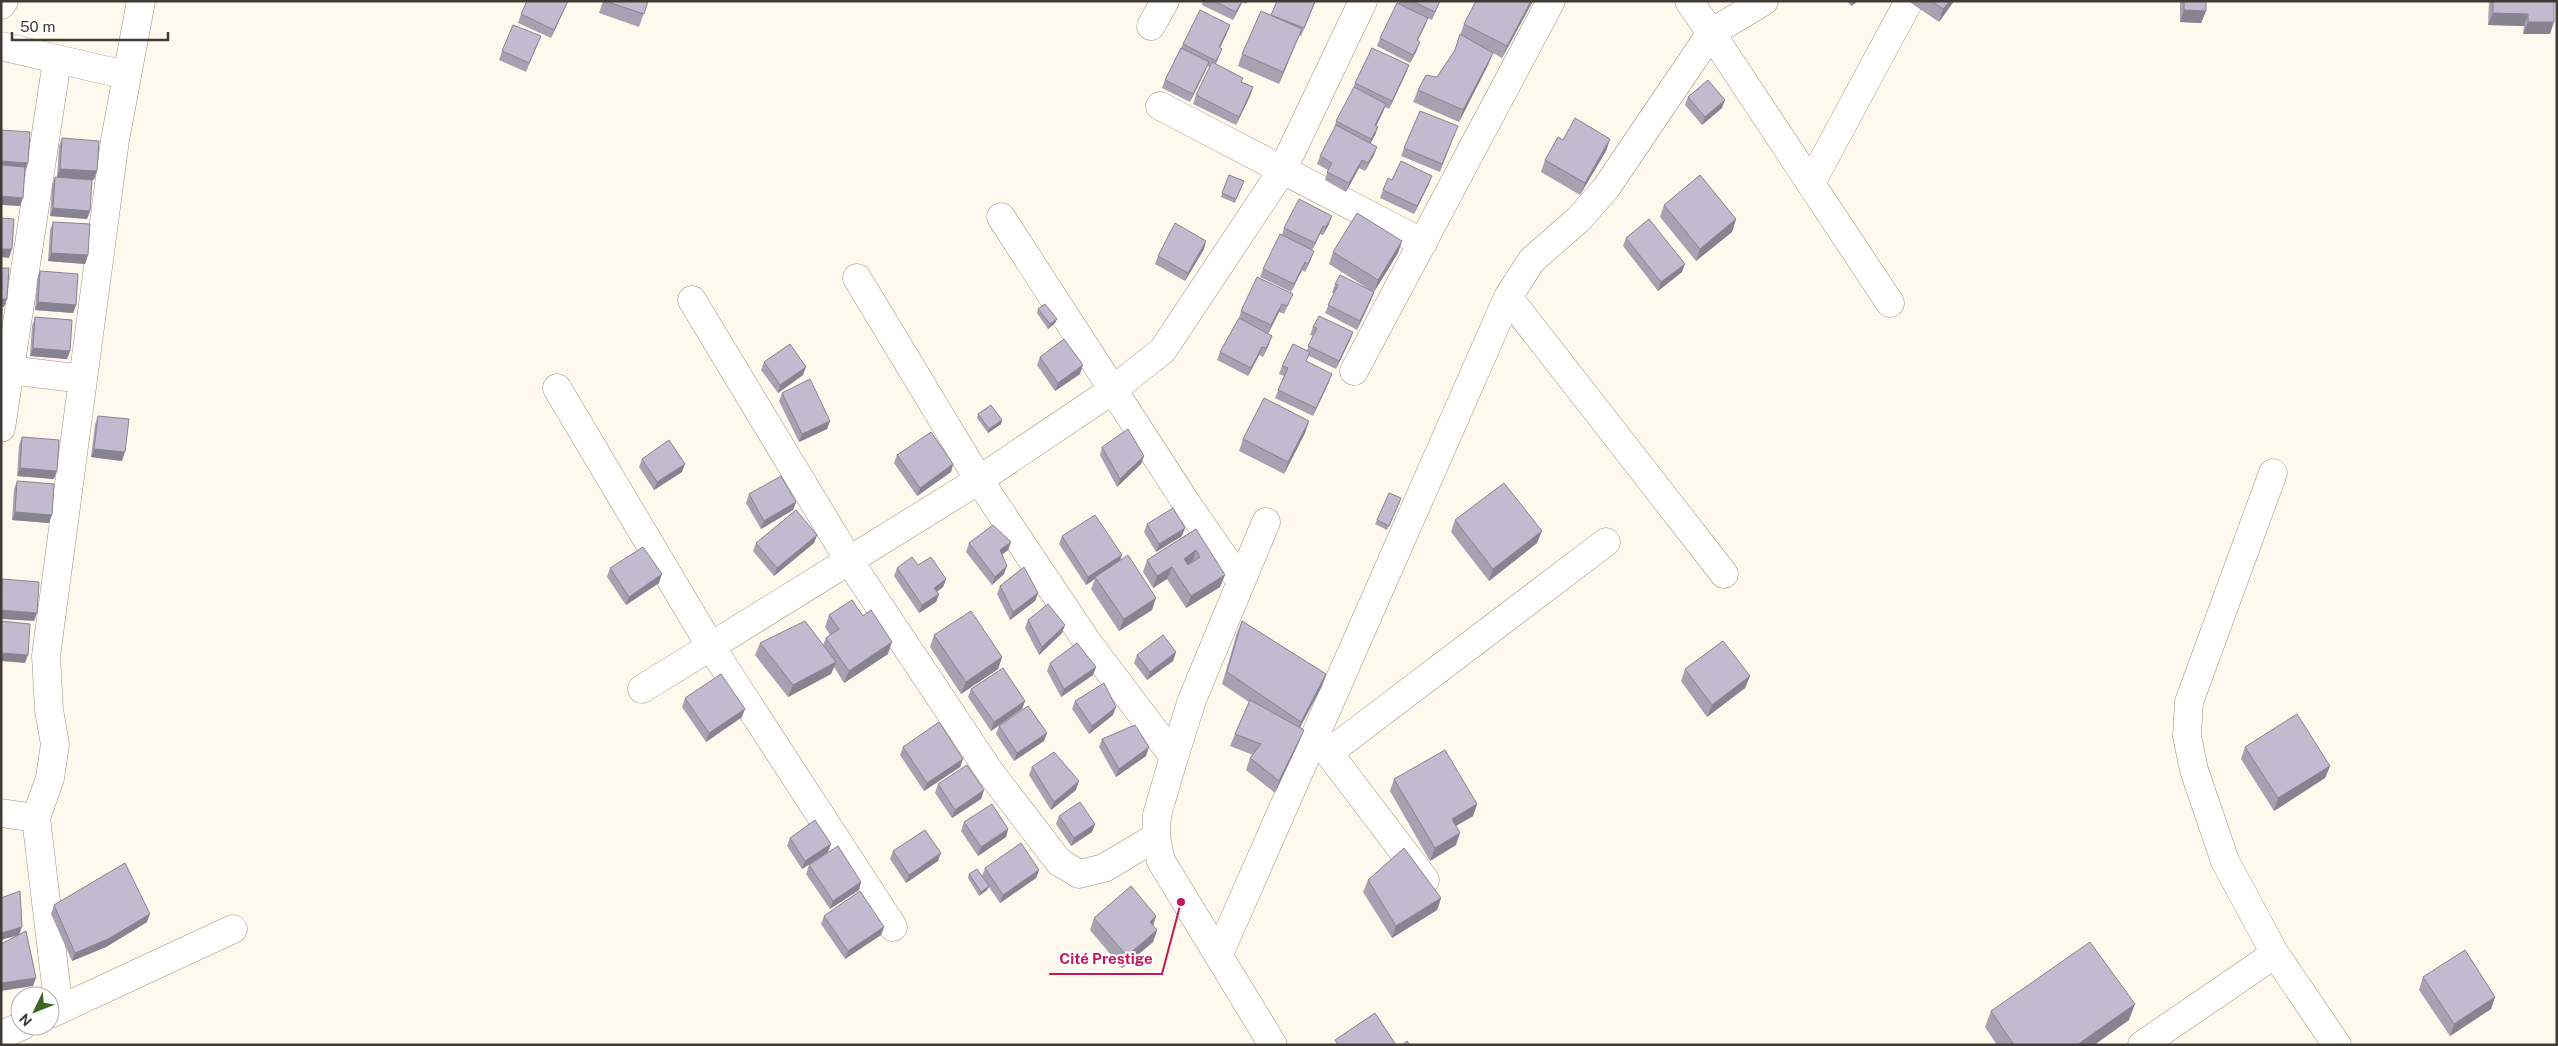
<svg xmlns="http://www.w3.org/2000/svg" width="2558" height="1046" viewBox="0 0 2558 1046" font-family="'Public Sans',sans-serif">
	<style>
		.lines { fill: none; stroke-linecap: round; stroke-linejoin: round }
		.minor-casing { stroke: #9d9281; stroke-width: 29 }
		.minor { stroke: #fff; stroke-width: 28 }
		.wall { fill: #a7a1b2 }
		.shaded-wall { fill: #888391 }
		.building { fill: #c2bbcf; stroke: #888391; fill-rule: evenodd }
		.leader { fill: none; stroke: #c2185b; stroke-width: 2 }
		.callout-dot { fill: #c2185b; stroke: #fff; stroke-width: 2 }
		.callout-label { font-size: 15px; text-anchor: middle; font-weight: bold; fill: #c2185b; stroke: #fff; stroke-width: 4; stroke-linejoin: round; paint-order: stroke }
	</style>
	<rect width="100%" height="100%" fill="#fff8ed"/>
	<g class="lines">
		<!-- minor casing -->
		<g class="minor-casing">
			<path id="minor" d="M1764 1 1711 33 1890 303
				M1 5 4 1
				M1151 26 1165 1
				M1 46 126 75
				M1160 106 1423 243
				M1811 183 1909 1
				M1001 217 1187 504 1241 582
				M857 278 979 480 1088 643 1174 757
				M1508 297 1724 574
				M692 300 850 562 990 772 1059 862 1079 874 1104 868 1156 837
				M1 369 83 379
				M1354 371 1551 1
				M557 388 711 647 893 927
				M1 428 57 61
				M2273 473 2189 702 2187 736 2194 770 2225 861 2275 954 2337 1045
				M1266 522 1192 700 1174 757 1157 815 1156 837 1161 861 1273 1045
				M642 689 979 480 1114 389 1163 350 1283 169 1363 1
				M1318 739 1425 880
				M1328 753 1606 542
				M1 813 36 818
				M1219 954 1508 297 1532 260 1579 219 1606 188 1711 33 1689 1
				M59 1010 36 818 50 778 55 744 49 710 46 656 115 140 141 1
				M50 1014 233 929
				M1 1035 22 1026
				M2142 1045 2275 954"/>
		</g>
		<!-- minor -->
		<use href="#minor" class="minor"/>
	</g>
	<!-- wall -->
	<path class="wall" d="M568 1 551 38 518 23 521 14Z
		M603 1H648L639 27 599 13Z
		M1203 1H1248L1246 4 1242 2 1233 20 1202 5Z
		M1277 1H1316L1301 36H1299L1279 84 1238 66 1242 54 1271 15Z
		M1400 1H1440L1432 20 1427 18 1417 41V50L1410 63 1377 46 1380 38Z
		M1476 1H1533L1502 58 1493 53 1488 65 1459 122 1413 102 1418 90 1437 77 1455 50 1464 24Z
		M1847 1H1858L1851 6Z
		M1911 1H1954L1939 22 1911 3Z
		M2180 1H2206V11L2201 23 2180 22Z
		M2489 1H2554L2550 34H2523L2524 26 2488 25Z
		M1227 33 1220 48 1219 57 1216 64 1242 82 1253 87 1250 96 1236 125 1193 104 1196 95 1210 67 1207 66 1190 102 1162 88 1165 80 1183 44Z
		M541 36 526 72 499 60 502 51Z
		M1409 65 1406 73 1389 109 1385 107 1376 126 1378 127 1375 135 1370 144 1374 155 1365 171 1359 168 1346 192 1325 180 1328 170 1317 164 1320 156 1334 130 1336 121 1352 92 1355 83Z
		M1688 97 1722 108 1702 125 1685 105Z
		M1458 126 1440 172 1401 156 1404 148Z
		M62 138 94 180 57 177 59 146Z
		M1610 139 1606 151 1580 195 1541 172 1545 160 1563 140Z
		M1229 175 1244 181 1235 203 1221 197Z
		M1432 176 1414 214 1380 198 1383 190 1392 180Z
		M55 177 90 211 87 219 50 216 52 185Z
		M1664 205 1736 219 1732 232 1696 261 1660 217Z
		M53 222 88 255 85 264 48 261 50 230Z
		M1329 224 1323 235 1320 234 1312 250 1311 259 1305 272 1302 270 1291 292 1260 277 1263 269 1282 235 1284 228Z
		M1626 238 1682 272 1658 291 1623 246Z
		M1402 241 1398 253 1374 292 1371 300 1357 330 1325 313 1334 293H1332L1335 284 1367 288 1329 264 1333 252Z
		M1204 249 1185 281 1155 264 1158 256Z
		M40 271 76 305 73 313 35 310 37 279Z
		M1293 294 1284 314 1279 312 1268 334 1272 336 1269 344 1263 357 1259 355 1248 376 1217 360 1220 352 1239 318 1241 311Z
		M1038 309 1057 319 1055 323 1048 329 1037 313Z
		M35 317 70 351 67 359 30 356 32 326Z
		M1313 327 1353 332 1350 340 1336 369 1309 356 1306 361 1329 382 1313 416 1275 398 1284 376 1279 374 1282 366 1307 350 1313 336 1310 335Z
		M1040 357 1080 374 1055 391 1037 365Z
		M764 362 803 375 778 393 761 370Z
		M782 393 830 421 827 429 799 442 779 401Z
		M978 414 1002 420 1001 424 988 433 977 418Z
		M98 416 122 461 91 457 95 424Z
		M1309 421 1305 433 1284 474 1239 451 1243 439Z
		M22 437 54 479 17 476 19 445Z
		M1102 447 1144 456 1141 464 1117 487 1100 455Z
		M897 455 953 464 951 472 917 496 894 463Z
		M642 459 682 472 654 490 639 467Z
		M17 481 49 523 12 520 14 489Z
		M749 494 796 502 793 510 761 529 746 503Z
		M1400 502 1387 530 1375 524 1377 520Z
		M1455 520 1537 543 1489 581 1451 532Z
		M1147 524 1182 536 1156 552 1144 532Z
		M1196 529 1220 587 1186 608 1167 579 1153 588 1143 572 1147 560Z
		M817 535 814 543 774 576 753 551 756 543Z
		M1062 536 1120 561 1152 610 1119 631 1091 589 1095 579 1086 585 1059 544Z
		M1011 542 1008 550 1002 555 1004 574 992 585 966 552 969 543Z
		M918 565 946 579 943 587 937 592 939 594 936 602 919 613 894 576 897 568Z
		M610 568 659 583 626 605 607 577Z
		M1000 586 1038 593 1035 601 1010 620 997 594Z
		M829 615 888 654 844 683 834 667 831 674 788 697 755 655 760 643 823 645 826 638 830 635 825 627Z
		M1028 620 1062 633 1039 655 1025 628Z
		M1242 621 1326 674 1322 686 1300 728 1299 742 1275 793 1246 770 1250 758 1253 755 1230 746 1235 734 1249 702 1222 684 1237 633Z
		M934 635 1002 657 998 669 961 694 930 647Z
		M1176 652 1173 661 1147 680 1134 663 1137 655Z
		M1050 663 1096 667 1093 675 1061 697 1047 671Z
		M1685 669 1750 676 1745 688 1707 717 1681 681Z
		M971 689 1025 701 1022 709 991 731 968 697Z
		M685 698 742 717 706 742 682 707Z
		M1075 701 1113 715 1089 734 1072 709Z
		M999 726 1047 733 1044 741 1014 761 996 734Z
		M1102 739 1146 756 1116 777 1099 747Z
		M903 747 963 759 960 767 924 791 900 755Z
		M2245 747 2330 766 2325 778 2274 811 2241 759Z
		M1032 767 1076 790 1051 810 1029 775Z
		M1394 779 1477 804 1473 816 1456 826V845L1430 861 1390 791Z
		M938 784 984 790 981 799 952 818 935 793Z
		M1059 816 1095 824 1092 832 1071 846 1056 824Z
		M964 822 1008 829 1006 837 978 856 961 831Z
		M790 838 831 844 828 852 802 869 787 846Z
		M893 851 938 861 906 883 890 859Z
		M809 865 861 882 859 890 830 909 806 874Z
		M985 868 1039 870 1036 878 1000 903 989 887 987 890 979 896 968 878 969 874 982 876Z
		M1368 880 1441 898 1437 910 1392 938 1363 892Z
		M54 905 147 922 106 947 72 961 51 914Z
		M824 916 884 927 881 935 845 959 821 924Z
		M1156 916 1153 926 1157 930 1153 942 1122 968 1090 930 1094 918Z
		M2423 977 2495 997 2491 1009 2450 1036 2419 990Z
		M1991 1011 2129 1020 2094 1045H1997L1985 1027Z"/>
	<!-- shaded-wall -->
	<path class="shaded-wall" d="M568 1 566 6 551 38 554 30Z
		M1242 1H1243L1233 20 1236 12Z
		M1531 1H1533L1502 58 1507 46Z
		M1853 1H1858L1851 6Z
		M1950 1H1954L1939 22 1943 9Z
		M2184 10 2206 11 2201 23 2180 22Z
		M2493 13 2528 14 2524 26 2488 25Z
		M1428 18 1425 26 1414 48 1417 40Z
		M2528 22H2554L2550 34H2523Z
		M1230 25 1227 33 1216 55 1219 47Z
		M1302 29 1297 41 1279 84 1283 72Z
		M1420 42 1417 50 1410 63 1413 55Z
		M1493 53 1488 65 1459 122 1463 110Z
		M1209 62 1206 70 1190 102 1193 94Z
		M1409 65 1406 73 1389 109 1392 101Z
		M1253 87 1250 96 1236 125 1239 117Z
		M1725 100 1722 108 1702 125 1705 117Z
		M1386 104 1383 112 1372 134 1375 125Z
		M1378 127 1375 135 1368 148 1371 139Z
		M1610 139 1606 151 1580 195 1585 183Z
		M1377 147 1374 155 1365 171 1368 163Z
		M1362 160 1359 168 1346 192 1349 183Z
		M1 161 28 163 25 171 1 169Z
		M60 169 97 171 94 180 57 177Z
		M1432 176 1429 184 1414 214 1417 206Z
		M1 196 23 198 20 206 1 205Z
		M53 208 90 211 87 219 50 216Z
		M1332 216 1329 224 1323 235 1326 227Z
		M1736 219 1732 232 1696 261 1700 249Z
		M1323 226 1320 234 1312 251 1315 243Z
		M1206 241 1204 249 1185 281 1188 273Z
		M1402 241 1398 253 1374 292 1378 280Z
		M1 249H12L9 258 1 257Z
		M1314 251 1311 259 1305 272 1308 264Z
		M51 253 88 255 85 264 48 261Z
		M1305 262 1302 270 1291 292 1294 284Z
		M1685 264 1682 272 1658 291 1661 282Z
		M1374 292 1371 300 1357 330 1360 321Z
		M1 299H7L4 307H1Z
		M38 302 76 305 73 313 35 310Z
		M1282 304 1279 312 1268 334 1271 325Z
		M1057 319 1055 323 1048 329 1050 324Z
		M1353 332 1350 340 1336 369 1339 361Z
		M1272 336 1269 344 1263 357 1266 348Z
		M1262 347 1259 355 1248 376 1251 368Z
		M33 348 70 351 67 359 30 356Z
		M1083 365 1080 374 1055 391 1058 383Z
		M806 367 803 375 778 393 780 385Z
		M1332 374 1329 382 1313 416 1316 408Z
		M1002 420 1001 424 988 433 989 429Z
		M830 421 827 429 799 442 802 434Z
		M1309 421 1305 433 1284 474 1288 462Z
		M94 449 125 452 122 461 91 457Z
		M1144 456 1141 464 1117 487 1120 479Z
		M685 464 682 472 654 490 657 482Z
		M953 464 951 472 917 496 920 488Z
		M20 468 57 471 54 479 17 476Z
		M796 502 793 510 761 529 764 521Z
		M15 512 52 515 49 523 12 520Z
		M1185 528 1182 536 1156 552 1159 544Z
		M1542 531 1537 543 1489 581 1493 569Z
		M817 535 814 543 774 576 777 568Z
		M1011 542 1008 550 997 558 1000 550Z
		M1196 550 1192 562 1180 571 1184 559Z
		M1122 555 1119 564 1095 577V579L1086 585 1088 577Z
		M1007 566 1004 574 992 585 995 577Z
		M1172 567 1167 579 1153 588 1157 576Z
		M662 574 659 583 626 605 629 597Z
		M1225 575 1220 587 1186 608 1191 596Z
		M946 579 943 587 931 596 934 588Z
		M1038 593 1035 601 1010 620 1013 612Z
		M939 594 936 602 919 613 922 605Z
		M1156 598 1152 610 1119 631 1124 619Z
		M1 610 37 613 34 621 1 619Z
		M1065 625 1062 633 1039 655 1042 647Z
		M892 642 888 654 844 683 849 671Z
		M1176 652 1173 661 1147 680 1150 672Z
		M1 653 28 655 25 663 1 661Z
		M1002 657 998 669 961 694 966 682Z
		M836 662 831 674 788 697 793 685Z
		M1096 667 1093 675 1061 697 1064 689Z
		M1326 674 1322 686 1296 734 1301 722Z
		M1750 676 1745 688 1707 717 1712 705Z
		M1025 701 1022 709 991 731 994 722Z
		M1116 707 1113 715 1089 734 1092 726Z
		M745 709 742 717 706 742 709 733Z
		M1304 730 1299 742 1275 793 1279 781Z
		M1047 733 1044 741 1014 761 1017 753Z
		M1149 747 1146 756 1116 777 1119 769Z
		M963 759 960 767 924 791 927 783Z
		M2330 766 2325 778 2274 811 2278 798Z
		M1079 781 1076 790 1051 810 1054 802Z
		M984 790 981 799 952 818 955 810Z
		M1477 804 1473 816 1447 831 1452 819Z
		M1095 824 1092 832 1071 846 1074 838Z
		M1008 829 1006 837 978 856 981 847Z
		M1460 833 1456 845 1430 861 1435 848Z
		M831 844 828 852 802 869 805 861Z
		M941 853 938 861 906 883 909 875Z
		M1039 870 1036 878 1000 903 1003 895Z
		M861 882 859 890 830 909 833 901Z
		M989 886 987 890 979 896 981 892Z
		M1441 898 1437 910 1392 938 1396 926Z
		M150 914 147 922 106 947 72 961 75 953Z
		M1156 916 1152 928 1150 922Z
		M22 927 19 935 1 940V933Z
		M884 927 881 935 845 959 848 951Z
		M1157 930 1153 942 1122 968 1127 956Z
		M36 978 33 986 1 991V983Z
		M2495 997 2491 1009 2450 1036 2454 1024Z
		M2135 1004 2129 1020 2094 1045H2077Z"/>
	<!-- building -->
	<path class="building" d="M527 1H568L554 30 521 14Z
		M605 1H648L644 14Z
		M1214 1H1242L1236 12Z
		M1277 1H1315L1304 28 1271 15Z
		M1412 1H1440L1435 12Z
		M1476 1H1531L1507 46 1464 24Z
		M1931 1H1950L1943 9Z
		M2184 1H2206V11L2184 10Z
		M2493 1H2554V22H2528V14L2493 13Z
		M1397 3 1428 18 1417 40 1420 42 1413 55 1380 38Z
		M1200 10 1230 25 1219 47 1222 49 1216 61 1183 44Z
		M1261 11 1302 29 1283 72 1242 54Z
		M513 25 541 36 529 63 502 51Z
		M1460 34 1493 53 1463 110 1418 90 1426 75 1437 77 1455 50Z
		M1181 48 1209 62 1193 94 1165 80Z
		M1372 48 1409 65 1392 101 1355 83Z
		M1212 62 1243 78 1241 82 1253 87 1239 117 1196 95Z
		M1708 80 1725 100 1705 117 1688 97Z
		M1354 87 1386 104 1375 125 1378 127 1371 139 1336 121Z
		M1420 111 1458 126 1442 164 1404 148Z
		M1575 118 1610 139 1585 183 1545 160 1558 137 1563 140Z
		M1336 125 1377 147 1368 163 1362 160 1349 183 1327 172 1332 163 1320 156Z
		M1 130 30 132 28 163 1 161Z
		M62 138 99 141 97 171 60 169Z
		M1401 161 1432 176 1417 206 1383 190 1388 178 1392 180Z
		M1 165 25 167 23 198 1 196Z
		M1229 175 1244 181 1236 199 1222 193Z
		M1700 175 1736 219 1700 249 1664 205Z
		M55 177 92 180 90 211 53 208Z
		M1299 199 1332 216 1326 227 1323 226 1315 243 1284 228Z
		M1357 213 1402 241 1378 280 1333 252Z
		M1 218 14 219 12 249H1Z
		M1649 219 1685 264 1661 282 1626 238Z
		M53 222 90 224 88 255 51 253Z
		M1175 223 1206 241 1188 273 1158 256Z
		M1280 234 1314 251 1308 264 1305 262 1294 284 1263 269Z
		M1 268H9L7 299H1Z
		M40 271 78 274 76 305 38 302Z
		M1340 275 1374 292 1360 321 1328 305 1338 285 1335 284Z
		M1257 277 1293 294 1287 306 1282 304 1271 325 1241 311Z
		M1045 304 1057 319 1050 324 1038 309Z
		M1 308H2L1 328Z
		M1319 316 1353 332 1339 361 1308 346 1317 328 1313 327Z
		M35 317 72 320 70 351 33 348Z
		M1239 318 1272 336 1266 348 1262 347 1251 368 1220 352Z
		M1064 339 1083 365 1058 383 1040 357Z
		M790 344 806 367 780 385 764 362Z
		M1293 344 1310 352 1306 361 1332 374 1316 408 1278 390 1288 368 1282 366Z
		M810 379 830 421 802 434 782 393Z
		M1264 398 1309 421 1288 462 1243 439Z
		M991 405 1002 420 989 429 978 414Z
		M98 416 129 419 125 452 94 449Z
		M1128 429 1144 456 1120 479 1102 447Z
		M931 432 953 464 920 488 897 455Z
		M22 437 59 440 57 471 20 468Z
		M669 440 685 464 657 482 642 459Z
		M781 476 796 502 764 521 749 494Z
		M17 481 54 484 52 515 15 512Z
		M1504 483 1542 531 1493 569 1455 520Z
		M1389 493 1401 498 1389 526 1377 520Z
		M1173 508 1185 528 1159 544 1147 524Z
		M796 510 817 535 777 568 756 543Z
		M1095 515 1122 555 1088 577 1062 536Z
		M993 525 1011 542 1000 550 1007 566 995 577 969 543Z
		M1196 529 1225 575 1191 596 1172 567 1157 576 1147 560ZM1196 550 1200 557 1188 565 1184 559Z
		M643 547 662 574 629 597 610 568Z
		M1128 555 1156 598 1124 619 1095 577Z
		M912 557 918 565 931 557 946 579 934 588 939 594 922 605 897 568Z
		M1024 567 1038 593 1013 612 1000 586Z
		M2 579 39 582 37 613 1 610Z
		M852 600 863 616 871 610 892 642 849 671 826 638 839 629 829 615Z
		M1048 604 1065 625 1042 647 1028 620Z
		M971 611 1002 657 966 682 934 635Z
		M1 621 30 624 28 655 1 653Z
		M805 621 836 662 793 685 760 643Z
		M1242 621 1326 674 1301 722 1227 672Z
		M1163 635 1176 652 1150 672 1137 655Z
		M1723 641 1750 676 1712 705 1685 669Z
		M1077 643 1096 667 1064 689 1050 663Z
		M1003 668 1025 701 994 722 971 689Z
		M721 674 745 709 709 733 685 698Z
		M1104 683 1116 707 1092 726 1075 701Z
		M1250 700 1304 730 1279 781 1250 758 1261 744 1235 734Z
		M1028 706 1047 733 1017 753 999 726Z
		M2297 714 2330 766 2278 798 2245 747Z
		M939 722 963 759 927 783 903 747Z
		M1135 725 1149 747 1119 769 1102 739Z
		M1445 750 1477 804 1452 819 1460 833 1435 848 1394 779Z
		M1054 752 1079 781 1054 802 1032 767Z
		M967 765 984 790 955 810 938 784Z
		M1080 802 1095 824 1074 838 1059 816Z
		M992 804 1008 829 981 847 964 822Z
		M815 820 831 844 805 861 790 838Z
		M925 830 941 853 909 875 893 851Z
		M1021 843 1039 870 1003 895 985 868Z
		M838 846 861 882 833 901 809 865Z
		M1404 848 1441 898 1396 926 1368 880Z
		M125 863 150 914 108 939 75 953 54 905Z
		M977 869 989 886 981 892 969 874Z
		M1131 886 1156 916 1150 922 1157 930 1127 956 1094 918Z
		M20 891 22 927 1 933V898Z
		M860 891 884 927 848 951 824 916Z
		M26 931 36 978 1 983V944Z
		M2090 942 2135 1004 2077 1045H2014L1991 1011Z
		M2465 950 2495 997 2454 1024 2423 977Z
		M1375 1013 1396 1045H1338L1335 1040Z
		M1407 1041 1410 1045H1402Z"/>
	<!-- callouts -->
	<path class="leader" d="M1181 902L1162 974H1049"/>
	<circle class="callout-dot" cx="1181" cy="902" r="5"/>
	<g class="callout-label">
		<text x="1106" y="964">Cité Prestige</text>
	</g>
	<!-- border -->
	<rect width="2558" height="1046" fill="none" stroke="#403b34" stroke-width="5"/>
	<!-- north arrow -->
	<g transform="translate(35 1011) rotate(227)"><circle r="24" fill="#ffffff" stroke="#b3b1ae"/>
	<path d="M0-4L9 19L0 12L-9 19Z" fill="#3b6624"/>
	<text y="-8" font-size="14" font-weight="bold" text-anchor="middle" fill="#403b34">N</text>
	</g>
	<!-- scale -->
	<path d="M12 32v8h156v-8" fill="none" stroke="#403b34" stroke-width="2.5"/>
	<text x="20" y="32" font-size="15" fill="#403b34" stroke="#ffffff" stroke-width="4" paint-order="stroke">50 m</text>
</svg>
